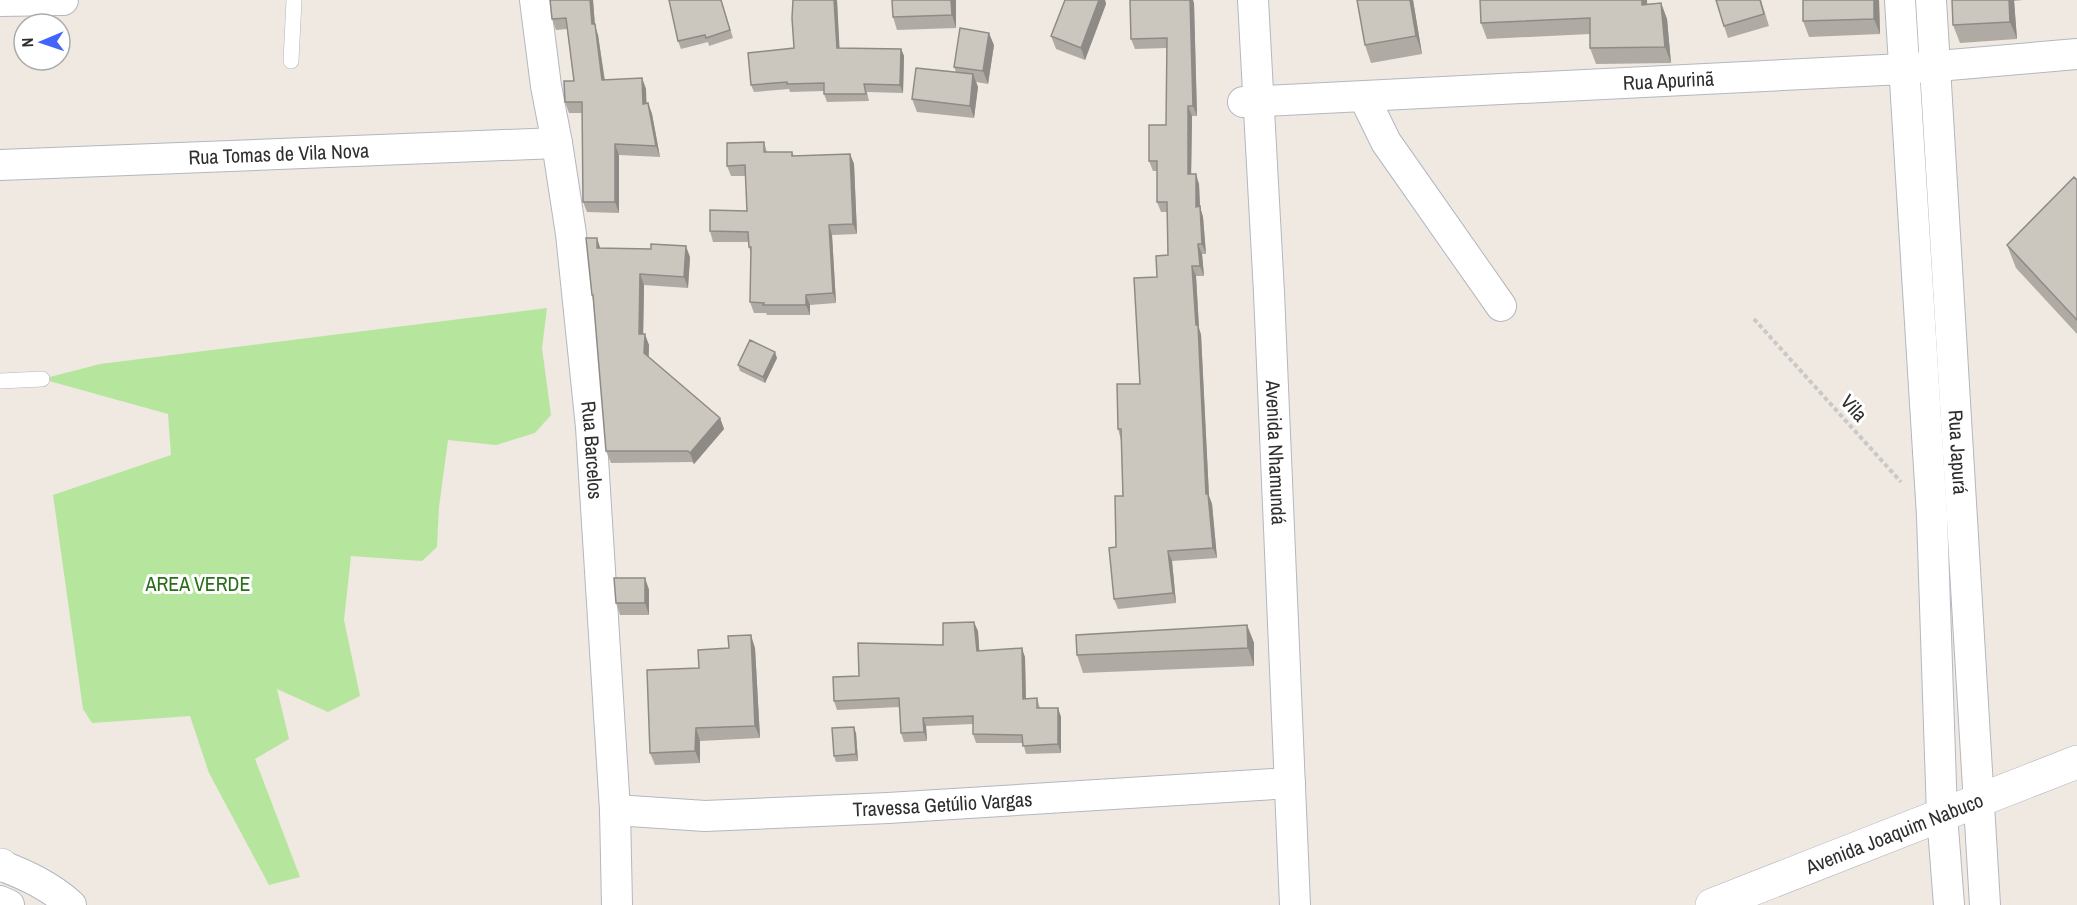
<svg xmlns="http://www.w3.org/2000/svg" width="2077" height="905" viewBox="0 0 2077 905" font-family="'Archivo Narrow',sans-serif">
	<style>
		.green { fill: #b6e59e }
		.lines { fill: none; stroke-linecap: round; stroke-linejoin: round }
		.service-casing { stroke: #b4b7c1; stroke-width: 16 }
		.minor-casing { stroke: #b4b7c1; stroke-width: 32 }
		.tertiary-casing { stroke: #b4b7c1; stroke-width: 34 }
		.secondary-casing { stroke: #b4b7c1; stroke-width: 34 }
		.path { stroke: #c9c9c9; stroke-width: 4; stroke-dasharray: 4.5 3; stroke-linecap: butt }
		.service { stroke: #fff; stroke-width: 15 }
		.minor { stroke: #fff; stroke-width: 30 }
		.tertiary { stroke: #fff; stroke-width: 33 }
		.secondary { stroke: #fff; stroke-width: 33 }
		.wall { fill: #afaba4 }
		.shaded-wall { fill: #8e8b86 }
		.building { fill: #cbc7bf; stroke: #8e8b86; stroke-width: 1.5 }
		.labels { text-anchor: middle; stroke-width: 6; stroke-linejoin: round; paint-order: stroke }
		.street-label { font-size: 20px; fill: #2e2e2e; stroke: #fff }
		.park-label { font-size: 20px; fill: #2c6e1b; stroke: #fff }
	</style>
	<rect width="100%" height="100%" fill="#efe9e1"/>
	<!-- green -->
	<path class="green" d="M547 308 542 348 551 415 535 433 496 445 448 440 439 507 437 547 422 561 351 556 344 620 360 696 328 712 277 689 289 739 255 759 300 877 269 885 209 773 190 716 92 723 83 709 53 495 171 455 168 414 42 379 100 364Z"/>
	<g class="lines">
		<!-- service casing -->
		<g class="service-casing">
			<path id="service" d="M291 61 294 0
				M0 381 42 379"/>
		</g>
		<!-- minor casing -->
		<g class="minor-casing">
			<g id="minor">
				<path id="s1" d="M535 0 546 86 557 143 571 234 591 427 615 810 617 905"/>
				<path id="s2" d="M1253 0 1269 293 1295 905"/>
				<path d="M1900 0 1932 516 1942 815 1949 905"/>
				<path id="s3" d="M1931 0 1985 905"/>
				<path d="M0 1 63 0"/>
				<path d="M1364 97 1386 142 1501 306"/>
				<path id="s4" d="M1243 102 1903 69 2077 54"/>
				<path id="s5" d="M0 165 557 143"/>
				<path id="s6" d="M615 810 705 816 888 808 1290 783"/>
				<path d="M0 865C26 875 50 886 71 905"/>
				<path d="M0 901 9 905"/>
			</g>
		</g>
		<!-- tertiary casing -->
		<g class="tertiary-casing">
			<path id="tertiary" d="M0 865H1"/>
		</g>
		<!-- secondary casing -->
		<g class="secondary-casing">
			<g id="secondary">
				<path id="s7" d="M1712 905 2077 762"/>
			</g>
		</g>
		<!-- path -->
		<path class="path" d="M1754 319 1901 482"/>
		<!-- service -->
		<use href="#service" class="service"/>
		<!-- minor -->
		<use href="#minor" class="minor"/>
		<!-- tertiary -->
		<use href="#tertiary" class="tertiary"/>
		<!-- secondary -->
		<use href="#secondary" class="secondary"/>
	</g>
	<!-- wall -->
	<path class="wall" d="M550 0H593L595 26 598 35 605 80 642 78 646 89V103H648L652 114 660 157 619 155V213L587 212 583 202 582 113H569L565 102 574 81 567 29 556 30 552 19Z
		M721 0 733 38 709 46 708 42 681 49 678 41Z
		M793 0H837L839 48 901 49 904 56 903 93 867 92 869 101 827 102 824 94V91L790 92 789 89 754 92 751 85 794 48Z
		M956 0V28L897 30 893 17Z
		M1065 0H1105L1106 4 1085 60 1056 49 1051 36Z
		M1357 0H1413L1422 54 1371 63 1365 45Z
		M1647 0V4L1661 3 1667 19 1671 63 1596 64 1590 48V34L1487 39 1481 23Z
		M1761 0 1769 26 1728 38 1724 26Z
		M1803 0H1879L1880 34 1809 37 1803 21Z
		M1952 0H2023L2014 1 2017 39 1960 43 1953 25Z
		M1194 3 1197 116H1192L1191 174 1199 184 1200 207 1203 217 1206 254H1202L1204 276H1196L1199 328 1201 335 1209 496 1212 504 1217 558 1172 561 1176 603 1118 609 1114 599 1116 547 1123 496 1121 440 1118 429 1140 384 1157 277 1168 255 1167 212H1161L1157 202V171H1153L1149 161 1166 125 1167 48 1135 49 1131 39Z
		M994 45 988 84 976 82 978 87 974 118 917 112 912 99 956 72 954 67Z
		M764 142 767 152H792L794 156 850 154 854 164 857 234 832 235 836 303 810 305V315H767L766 313H754L750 302 751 254 749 247V242H713L710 231 747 211 746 176H731L727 166Z
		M2077 180V334L2016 268 2007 245Z
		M601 248 690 257 688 288 644 285 643 334 649 345V357L720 418 724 429 694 464 692 462 611 463 606 451 594 301 592 295Z
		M777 358 765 383 740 371 738 365Z
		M645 578 649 590V615H620L616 603Z
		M1247 625 1254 643V666L1083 673 1077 655Z
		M978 631 979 651 1025 657 1026 699 1037 698 1040 708H1058L1061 717V753L1026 754 1023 743H976L973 734V724L926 726 927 741 904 742 901 733 900 707 837 710 834 701 859 676 943 645Z
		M755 648 760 738 700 741V763L655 765 650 753 699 668Z
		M856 733 858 761 836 762 834 756Z"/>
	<!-- shaded-wall -->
	<path class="shaded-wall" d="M590 0H593L595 26 598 35 606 91 602 80 592 24Z
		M834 0H837L840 56 837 48Z
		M951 0H956V28L952 15Z
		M1099 0H1105L1106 4 1085 60 1081 48Z
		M1190 0H1193L1194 3 1197 116 1193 106Z
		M1410 0H1413L1422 54 1416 36Z
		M1642 0H1647L1648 21 1642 5Z
		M1874 0H1879L1880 34 1874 19Z
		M2009 0H2014L2017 39 2010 22Z
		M1661 3 1667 19 1671 63 1665 47Z
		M989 33 994 45 988 84 983 71Z
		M901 49 904 56 903 93 900 85Z
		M973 74 978 87 974 118 970 106Z
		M642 78 646 89 647 115 643 104Z
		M648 103 652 114 660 157 656 146Z
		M1188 106 1192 116 1191 184 1188 174Z
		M615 144 619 155V213L615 202Z
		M850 154 854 164 857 234 853 224Z
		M1196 174 1199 184 1200 207 1203 217 1206 254 1202 244 1196 207Z
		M829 225 832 235 836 303 833 293Z
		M597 238 601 250 597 248Z
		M1198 244 1202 254 1204 276 1200 266Z
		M686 246 690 257 688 288 684 277Z
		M1192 266 1196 276 1199 328 1201 335 1209 496 1212 504 1217 558 1213 548 1206 494Z
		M640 274 644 285 643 345 639 334Z
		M806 295 810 305V315L806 305Z
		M645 334 649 345 648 364 644 353Z
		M775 352 777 358 765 383 763 377Z
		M720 418 724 429 694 464 690 453Z
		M1168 551 1172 561 1176 603 1173 593Z
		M645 578 649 590V615L645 603Z
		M974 622 978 631 980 660 977 651Z
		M1247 625 1254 643V666L1248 648Z
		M751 635 755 648 760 738 755 726Z
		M1022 648 1025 657 1026 707 1023 699Z
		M1058 708 1061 717V753L1058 744Z
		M923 718 926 726 927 741 924 732Z
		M854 727 856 733 858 761 856 754Z
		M696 728 700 741V763L695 751Z"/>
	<!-- building -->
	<path class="building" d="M550 0H590L592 24H595L602 80 642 78 643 104 648 103 656 146 615 144V202H583L582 102H565L564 81H574L566 18 552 19Z
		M669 0H721L730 30 706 38 705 35 678 41Z
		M793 0H834L837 48 901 49 900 85 864 84 866 94H824V83L787 84V82L751 85 748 53 794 48 792 18Z
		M892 0H951L952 15 893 17Z
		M1065 0H1099L1081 48 1051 36Z
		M1130 0H1190L1193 106H1188V174H1196V207L1200 206 1202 244H1198L1200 266H1192L1196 325H1198L1206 494H1208L1213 548 1168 551 1173 593 1114 599 1109 548 1116 547 1115 496H1123L1121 429H1118L1117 384H1140L1134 278 1157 277 1156 256 1168 255 1167 202H1157V161H1149V125H1166L1167 38 1131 39Z
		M1357 0H1410L1416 36 1365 45Z
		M1480 0H1642V5L1661 3 1665 47 1590 48V18L1481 23Z
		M1716 0H1760L1764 14 1724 26Z
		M1803 0H1874V19L1803 21Z
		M1952 0H2009L2010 22 1953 25Z
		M960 28 989 33 983 71 954 67Z
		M916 68 973 74 970 106 912 99Z
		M764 142V152H792V156L850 154 853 224 829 225 833 293 806 295V305H763L764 303 750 302 751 247H749L748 232 710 231V210L747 211 745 165 727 166V143Z
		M2074 177 2077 180V320L2007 245Z
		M586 238H597V248L651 249V244L686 246 684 277 640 274 639 334H645L644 353 720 418 690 453 688 451H606L593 295H592Z
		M750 340 775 352 763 377 738 365Z
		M614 578H645V603H616Z
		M974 622 977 651 1022 648 1023 699 1037 698V708H1058V744L1023 746 1022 735 973 734V716L923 718 924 732 901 733 899 698 834 701 833 677 859 676 858 643 943 645V623Z
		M1247 625 1248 648 1077 655 1076 635Z
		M751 635 755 726 696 728 695 751 650 753 647 670 699 668 698 650 729 648 728 636Z
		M854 727 856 754 834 756 832 728Z"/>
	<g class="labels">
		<!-- street labels -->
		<g class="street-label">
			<text dy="7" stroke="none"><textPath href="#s4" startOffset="426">Rua Apurinã</textPath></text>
			<text dy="7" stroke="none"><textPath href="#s5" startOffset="279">Rua Tomas de Vila Nova</textPath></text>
			<text transform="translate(1854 408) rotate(48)" y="7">Vila</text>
			<text dy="7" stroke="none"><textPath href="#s1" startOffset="454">Rua Barcelos</textPath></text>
			<text dy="7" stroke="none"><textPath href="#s2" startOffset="453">Avenida Nhamundá</textPath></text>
			<text dy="7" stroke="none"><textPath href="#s3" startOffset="453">Rua Japurá</textPath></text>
			<text dy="7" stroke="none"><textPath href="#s6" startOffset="328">Travessa Getúlio Vargas</textPath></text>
			<text dy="7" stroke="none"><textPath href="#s7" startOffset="196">Avenida Joaquim Nabuco</textPath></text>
		</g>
		<!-- park labels -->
		<g class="park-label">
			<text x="198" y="591">AREA VERDE</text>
		</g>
	</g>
	<!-- north arrow -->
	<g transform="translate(42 42) rotate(268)"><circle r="28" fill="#ffffff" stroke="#ababab" stroke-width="1.5"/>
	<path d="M0-4.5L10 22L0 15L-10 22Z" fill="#4264fb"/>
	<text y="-9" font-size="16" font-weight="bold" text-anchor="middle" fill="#2e2e2e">N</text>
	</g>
</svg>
